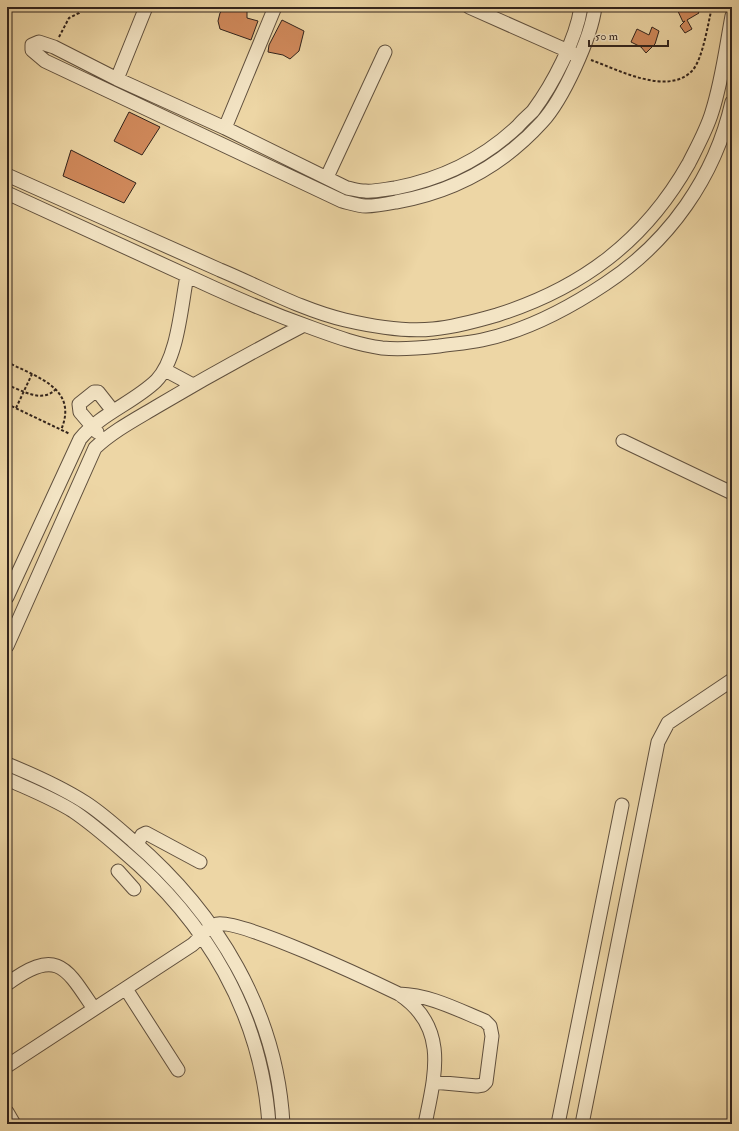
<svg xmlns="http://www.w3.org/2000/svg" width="739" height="1131" viewBox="0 0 739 1131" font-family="'IM FELL Double Pica',serif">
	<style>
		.building { fill: #d18a5c; stroke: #31231c }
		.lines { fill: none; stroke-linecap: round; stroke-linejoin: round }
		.minor-casing { stroke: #60503e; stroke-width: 15 }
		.path { stroke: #31231c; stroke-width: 2; stroke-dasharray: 3 2; stroke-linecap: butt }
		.minor { stroke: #f3e4c4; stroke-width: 13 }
	</style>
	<rect width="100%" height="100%" fill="#edd6a5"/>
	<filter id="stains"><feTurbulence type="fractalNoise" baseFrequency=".005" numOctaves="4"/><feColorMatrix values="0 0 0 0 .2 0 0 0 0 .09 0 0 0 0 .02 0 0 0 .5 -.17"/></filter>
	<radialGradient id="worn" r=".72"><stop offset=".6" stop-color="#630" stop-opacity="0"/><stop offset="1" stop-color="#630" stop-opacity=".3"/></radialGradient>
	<!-- building -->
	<path class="building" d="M225 7H244L247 11V18L258 21 251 40 220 29 218 21 220 13Z
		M676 7H695L699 13 687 20 692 29 685 33 680 26 685 21 683 22Z
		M282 20 304 31 299 51 290 59 283 55 268 52 269 45Z
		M652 27 659 31 655 44 646 53 641 47 631 42 637 29 649 35Z
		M129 112 160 127 142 155 114 141Z
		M71 150 136 183 124 203 63 176Z"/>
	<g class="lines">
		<!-- minor casing -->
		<g class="minor-casing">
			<path id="minor" d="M469 7 575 54
				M581 7C576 40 553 84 533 111 528 116 522 121 518 126 483 159 442 179 395 188 386 189 374 192 365 191 359 191 353 189 347 188L225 128 117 79 54 47 39 42 32 45V50L45 61 342 201C350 203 358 206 366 206 375 206 386 204 396 202 453 192 503 165 542 122 563 99 591 38 595 7
				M117 79 146 7
				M225 128 275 7
				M7 175C78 207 149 238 220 270 261 287 302 310 345 320 371 326 407 332 433 329 455 327 476 321 497 315 582 288 645 241 689 163 697 147 707 129 712 112 722 81 726 48 732 16
				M327 177 385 52
				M7 193C76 225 145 257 214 288 247 303 281 317 315 329 337 337 359 345 382 348 401 350 421 348 439 346 453 344 468 343 482 340 525 331 569 308 605 284 669 242 715 177 732 102
				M165 370 193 385
				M97 432 80 412 79 404 94 392H98L113 411
				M623 441 732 493
				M7 597 80 439C100 414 133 403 156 381 178 359 181 306 187 276
				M7 646 95 448C113 431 136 419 156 407 205 378 254 351 304 325
				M7 764C34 775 61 787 86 803 103 814 118 828 133 841 217 913 277 1011 283 1124
				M7 779C29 789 52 798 73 811 91 823 107 837 123 851 206 921 261 1013 269 1124
				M137 844 142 835 146 833 200 862
				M118 871 134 889
				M7 984C57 947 66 967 94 1009
				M126 989 178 1070
				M399 994C430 995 456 1009 485 1021L490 1026 492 1036 486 1082 483 1085 477 1086 433 1082
				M7 1066 192 945C200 939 206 927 217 924 241 919 370 980 399 994 449 1027 435 1075 425 1124
				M7 1112 14 1124
				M558 1124 622 805
				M582 1124 658 742 668 723 732 680"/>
		</g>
		<!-- path -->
		<path class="path" d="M59 37 69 18 79 13 82 7
			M591 60C619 70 667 96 692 71 703 59 708 23 712 7
			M7 362C36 377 79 388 61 430
			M7 385C22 390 42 404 56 389
			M7 404 70 434
			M16 408 32 374"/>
		<!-- minor -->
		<use href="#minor" class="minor"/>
	</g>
	<!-- margin -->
	<rect width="739" height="1131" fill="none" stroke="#edd6a5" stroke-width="24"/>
	<rect x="8" y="8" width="723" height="1115" fill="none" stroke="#31231c" stroke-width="2"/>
	<rect x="12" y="12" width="715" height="1107" fill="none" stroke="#31231c"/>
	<!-- scale -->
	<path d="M589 40v6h79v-6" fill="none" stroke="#31231c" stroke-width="2"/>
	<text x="595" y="40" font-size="12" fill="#31231c" stroke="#f3e4c4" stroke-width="3" paint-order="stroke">50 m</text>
	<rect width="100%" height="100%" filter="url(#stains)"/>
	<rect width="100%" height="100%" fill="url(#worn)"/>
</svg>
